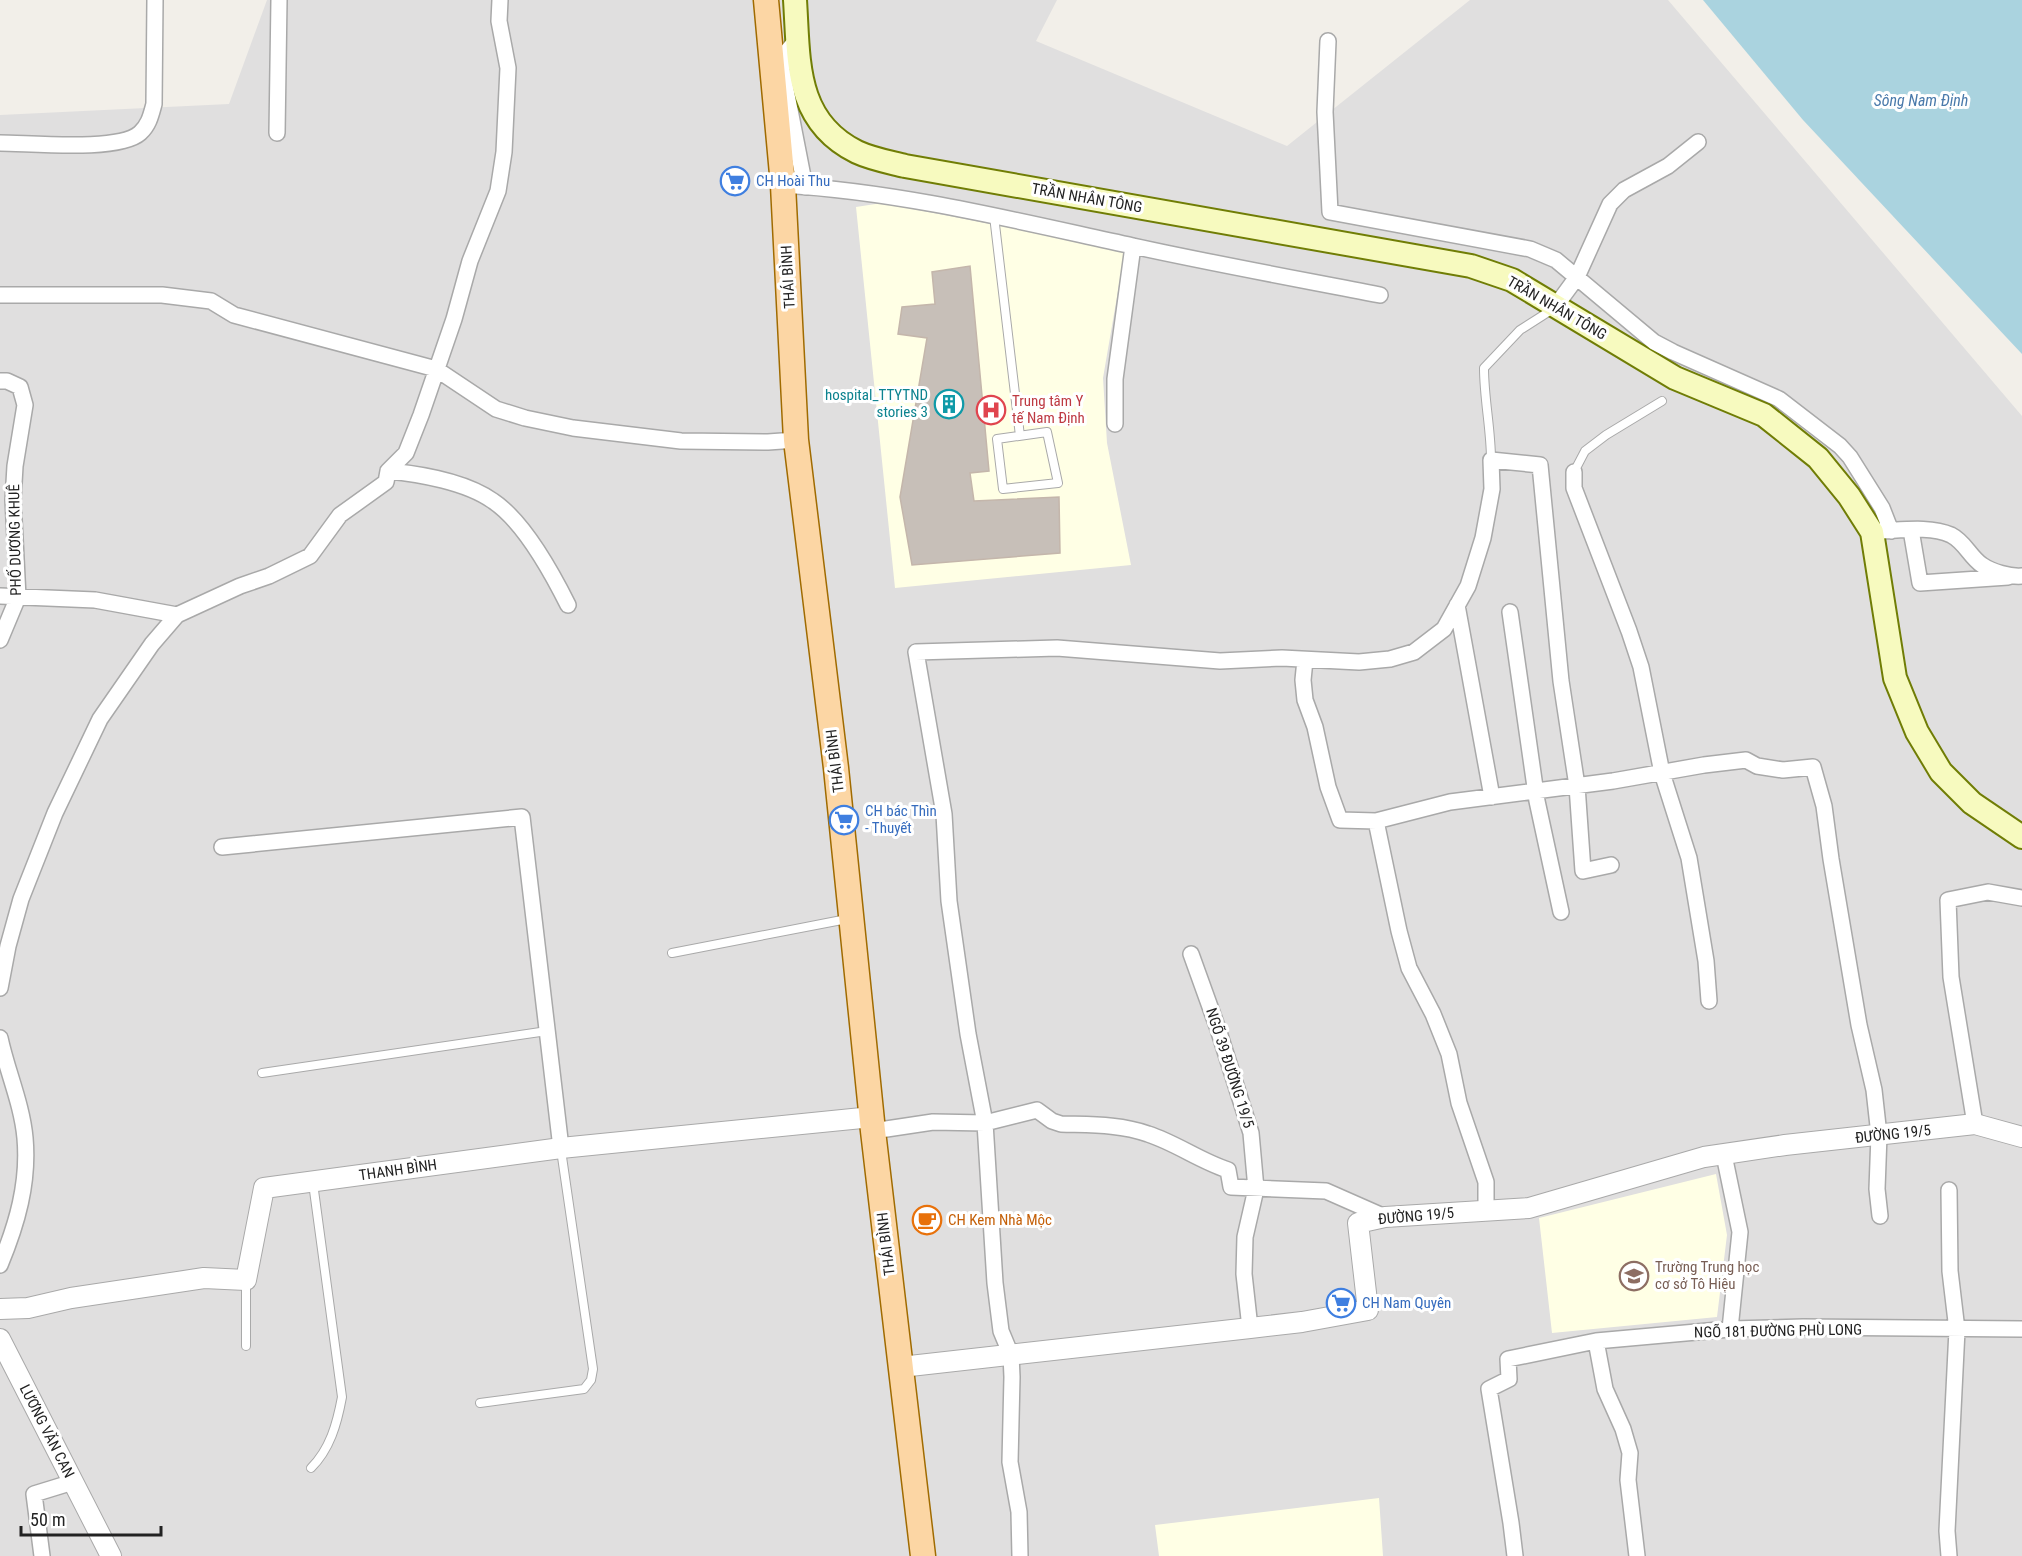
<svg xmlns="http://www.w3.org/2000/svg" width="2022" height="1556" viewBox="0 0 2022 1556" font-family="'Roboto Condensed',sans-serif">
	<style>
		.residential { fill: #e0dfdf }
		.education { fill: #ffffe5 }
		.water { fill: #aad3df }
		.building { fill: #c7bfb8; stroke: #c4b6ab; stroke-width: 1.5 }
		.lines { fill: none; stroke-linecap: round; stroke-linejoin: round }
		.service-casing { stroke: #a9a9a9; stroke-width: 10 }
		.minor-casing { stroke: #a9a9a9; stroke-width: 18 }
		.tertiary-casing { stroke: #a9a9a9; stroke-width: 22 }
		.secondary-casing { stroke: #707d05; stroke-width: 26 }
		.primary-casing { stroke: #a06b00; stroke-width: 27 }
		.service { stroke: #fff; stroke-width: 8 }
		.minor { stroke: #fff; stroke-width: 15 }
		.tertiary { stroke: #fff; stroke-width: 20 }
		.secondary { stroke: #f7fabf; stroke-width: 22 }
		.primary { stroke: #fcd6a4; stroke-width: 24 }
		.labels { text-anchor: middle; stroke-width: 6; stroke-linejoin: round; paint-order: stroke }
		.shop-label { font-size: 15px; fill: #366cbe; stroke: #fff; text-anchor: start }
		.street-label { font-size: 15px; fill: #222; stroke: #fff }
		.culture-label { font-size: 15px; fill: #0d838f; stroke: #fff; text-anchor: end }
		.health-label { font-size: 15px; fill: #be3a42; stroke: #fff; text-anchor: start }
		.food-label { font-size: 15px; fill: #c56008; stroke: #fff; text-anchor: start }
		.education-label { font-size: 15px; fill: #785e54; stroke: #fff; text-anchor: start }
		.water-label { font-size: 16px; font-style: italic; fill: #4a7aab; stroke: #fff }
	</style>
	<rect width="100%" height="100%" fill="#f2efe9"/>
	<!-- residential -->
	<path class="residential" d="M267 0H1057L1036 41 1287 146 1470 0H1668L2022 416V1556H0V115L229 104Z"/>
	<!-- education -->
	<path class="education" d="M882 203 1125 250 1103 378 1107 443 1131 565 895 588 856 207Z
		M1716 1174 1727 1235 1717 1317 1552 1333 1539 1218Z
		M1379 1498 1383 1556H1159L1155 1525Z"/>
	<!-- water -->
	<path class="water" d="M1703 0H2022V354L1803 120Z"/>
	<!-- building -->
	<path class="building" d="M970 266 989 471 970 473 974 501 1059 497 1060 553 912 565 900 497 927 338 898 334 902 307 935 304 932 272Z"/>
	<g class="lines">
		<!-- service casing -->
		<g class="service-casing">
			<path id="service" d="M994 216 1020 436
				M1047 432 1058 483 1003 489 997 439Z
				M1491 460C1491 429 1484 399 1484 368L1520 330 1553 309
				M1574 472 1585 451 1606 435 1662 401
				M672 953 847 919
				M262 1073 547 1031
				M246 1282V1346
				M480 1403 584 1389 591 1380 593 1369 561 1150
				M311 1468C330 1449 337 1424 342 1397L313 1183"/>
		</g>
		<!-- minor casing -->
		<g class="minor-casing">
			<path id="minor" d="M798 38 788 50 782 69 805 187
				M1328 41 1325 112 1330 212 1530 249 1556 260 1654 342 1673 352 1779 399 1840 446 1850 457 1882 508 1891 531
				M277 133 279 0
				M0 143C30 143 119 152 140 133 149 125 151 115 154 104L155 0
				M783 185C902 192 1017 221 1133 246 1215 264 1298 279 1380 295
				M0 295H162L211 301 234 315 436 369 496 409 525 418 573 428 681 441 768 442 796 440
				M1555 307 1577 277 1610 204 1624 190 1668 166 1698 142
				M0 381H7L20 387 25 405 15 466 13 500 18 597 0 640
				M1115 424V379L1133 246
				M388 471C420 474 466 482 493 501 523 521 552 573 568 605
				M1574 472V488L1629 631 1641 667 1662 773 1689 858 1706 961 1709 1001
				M1911 530 1920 583 2008 577
				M1881 531C1903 530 1931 526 1951 535 1965 542 1970 557 1982 565 1992 572 2010 577 2022 576
				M0 596 95 600 177 615
				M1457 605 1492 797
				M1510 612 1537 801 1561 912
				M1305 660 1303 680 1305 700 1315 727 1328 787 1340 820 1376 821 1450 802 1613 781 1704 765 1746 760 1757 766 1783 770 1813 767 1824 806 1831 859 1859 1025 1874 1090 1879 1135 1877 1189 1880 1216
				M1376 821 1399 931 1409 968 1433 1014 1449 1054 1459 1103 1486 1182V1210
				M222 847 522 817 561 1148
				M1191 954 1218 1029 1251 1133 1256 1189 1245 1237 1244 1274 1250 1328
				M0 988 8 946 21 899 55 813 100 719 152 644 177 615 240 586 269 576 310 556 340 515 386 482 388 471 406 453 421 415 454 319 470 261 498 191 504 152 508 68 499 21 500 0
				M0 1038C7 1071 22 1104 25 1138 29 1183 17 1224 0 1265
				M1975 1124 1951 977 1948 900 1988 892 2022 898
				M873 1131 933 1122 985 1123 1037 1110 1052 1121 1061 1124C1091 1125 1120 1124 1148 1134 1176 1143 1200 1161 1228 1170L1231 1187 1326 1191 1385 1217
				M1724 1155 1740 1232 1730 1329
				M1949 1190 1950 1271 1957 1330 1947 1531 1949 1556
				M1596 1341 1605 1389 1623 1429 1630 1453 1628 1480 1637 1556
				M42 1556 34 1494 73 1482
				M1020 1556 1019 1512 1010 1462 1012 1377 1011 1355 1001 1331 995 1283 985 1123 968 1034 949 901 944 814 916 652 1057 648 1220 661 1282 658 1359 662 1390 659 1414 652 1444 629 1468 586 1483 538 1492 489 1491 460 1540 465 1561 681 1577 786 1583 871 1611 865
				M1515 1556 1511 1523 1489 1389 1509 1379 1508 1359 1596 1341 1730 1329 1803 1327 2022 1329"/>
		</g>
		<!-- tertiary casing -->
		<g class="tertiary-casing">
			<path id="tertiary" d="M0 1309 28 1308 71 1298 204 1278 246 1280 264 1188 561 1148 872 1117
				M0 1339 111 1556
				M901 1367 1250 1328 1302 1322 1368 1310 1358 1223 1385 1217 1529 1208 1704 1157 1785 1145 1975 1124 2022 1137"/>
		</g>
		<!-- secondary casing -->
		<g class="secondary-casing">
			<path id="secondary" d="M795 0C799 60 794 121 857 152 872 159 889 162 905 166L1471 266 1512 280 1675 378 1764 415 1818 458 1849 496 1872 532 1895 678 1917 732 1941 772 1972 803 2022 837"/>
		</g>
		<!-- primary casing -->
		<g class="primary-casing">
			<path id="primary" d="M766 0 783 185 796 440 836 768 873 1131 923 1556"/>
		</g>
		<!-- service -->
		<use href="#service" class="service"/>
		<!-- minor -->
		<use href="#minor" class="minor"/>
		<!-- tertiary -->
		<use href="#tertiary" class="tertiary"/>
		<!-- secondary -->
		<use href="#secondary" class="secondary"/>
		<!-- primary -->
		<use href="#primary" class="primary"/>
	</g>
	<!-- icons -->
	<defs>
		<g id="supermarket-ring" transform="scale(1.5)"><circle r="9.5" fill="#fff" stroke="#3f7fe0" stroke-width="1.5"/><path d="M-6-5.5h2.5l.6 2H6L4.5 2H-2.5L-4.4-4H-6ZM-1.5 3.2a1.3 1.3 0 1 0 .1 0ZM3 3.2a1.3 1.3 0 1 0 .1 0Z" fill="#3f7fe0"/></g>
		<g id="building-ring" transform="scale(1.5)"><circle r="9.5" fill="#fff" stroke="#0f9aa8" stroke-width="1.5"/><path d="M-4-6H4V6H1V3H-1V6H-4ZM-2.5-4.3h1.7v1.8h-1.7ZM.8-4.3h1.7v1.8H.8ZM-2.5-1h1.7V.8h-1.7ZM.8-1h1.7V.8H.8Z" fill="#0f9aa8"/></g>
		<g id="hospital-ring" transform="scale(1.5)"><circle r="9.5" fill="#fff" stroke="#e0444e" stroke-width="1.5"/><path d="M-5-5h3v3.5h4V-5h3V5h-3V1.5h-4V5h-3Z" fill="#e0444e"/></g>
		<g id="cafe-ring" transform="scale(1.5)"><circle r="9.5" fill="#fff" stroke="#e8710a" stroke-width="1.5"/><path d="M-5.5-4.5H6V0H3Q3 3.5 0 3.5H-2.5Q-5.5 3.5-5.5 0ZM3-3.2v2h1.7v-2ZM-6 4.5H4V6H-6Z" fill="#e8710a"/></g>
		<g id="school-ring" transform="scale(1.5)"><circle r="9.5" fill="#fff" stroke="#8d6e63" stroke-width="1.5"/><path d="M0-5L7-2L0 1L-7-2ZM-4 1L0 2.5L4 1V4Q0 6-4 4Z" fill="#8d6e63"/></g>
	</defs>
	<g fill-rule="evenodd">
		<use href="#supermarket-ring" x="735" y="181"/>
		<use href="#building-ring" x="949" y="404"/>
		<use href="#hospital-ring" x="991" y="410"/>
		<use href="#supermarket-ring" x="844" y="820"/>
		<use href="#cafe-ring" x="927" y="1220"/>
		<use href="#school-ring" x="1634" y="1276"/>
		<use href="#supermarket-ring" x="1341" y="1303"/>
	</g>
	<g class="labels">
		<!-- shop labels -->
		<g class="shop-label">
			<text x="756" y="186">CH Hoài Thu</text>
			<text x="865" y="816">CH bác Thìn<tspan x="865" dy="17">- Thuyết</tspan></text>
			<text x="1362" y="1308">CH Nam Quyên</text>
		</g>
		<!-- street labels -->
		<g class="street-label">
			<text transform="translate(1087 198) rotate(10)" y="5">TRẦN NHÂN TÔNG</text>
			<text transform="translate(788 277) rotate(-93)" y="5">THÁI BÌNH</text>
			<text transform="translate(1557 308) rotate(30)" y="5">TRẦN NHÂN TÔNG</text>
			<text transform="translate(15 540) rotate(-91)" y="5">PHỐ DƯƠNG KHUÊ</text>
			<text transform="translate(835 761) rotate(-97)" y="5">THÁI BÌNH</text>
			<text transform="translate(1230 1068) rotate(72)" y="5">NGÕ 39 ĐƯỜNG 19/5</text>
			<text transform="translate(1893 1134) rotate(-6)" y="5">ĐƯỜNG 19/5</text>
			<text transform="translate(398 1170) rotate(-8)" y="5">THANH BÌNH</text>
			<text transform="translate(1416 1216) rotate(-5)" y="5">ĐƯỜNG 19/5</text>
			<text transform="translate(886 1244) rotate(-97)" y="5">THÁI BÌNH</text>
			<text transform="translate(1778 1331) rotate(-1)" y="5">NGÕ 181 ĐƯỜNG PHÙ LONG</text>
			<text transform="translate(47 1431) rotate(63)" y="5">LƯƠNG VĂN CAN</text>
		</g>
		<!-- culture labels -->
		<g class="culture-label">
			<text x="928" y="400">hospital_TTYTND<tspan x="928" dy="17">stories 3</tspan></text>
		</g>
		<!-- health labels -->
		<g class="health-label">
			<text x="1012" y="406">Trung tâm Y<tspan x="1012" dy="17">tế Nam Định</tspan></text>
		</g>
		<!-- food labels -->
		<g class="food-label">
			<text x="948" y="1225">CH Kem Nhà Mộc</text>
		</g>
		<!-- education labels -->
		<g class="education-label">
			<text x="1655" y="1272">Trường Trung học<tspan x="1655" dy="17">cơ sở Tô Hiệu</tspan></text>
		</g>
		<!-- water labels -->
		<g class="water-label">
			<text x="1921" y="106">Sông Nam Định</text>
		</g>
	</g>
	<!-- scale -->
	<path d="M21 1526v9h140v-9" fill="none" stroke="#222222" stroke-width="3"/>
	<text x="30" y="1526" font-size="18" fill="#222222" stroke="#ffffff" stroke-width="4.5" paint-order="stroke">50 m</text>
</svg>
